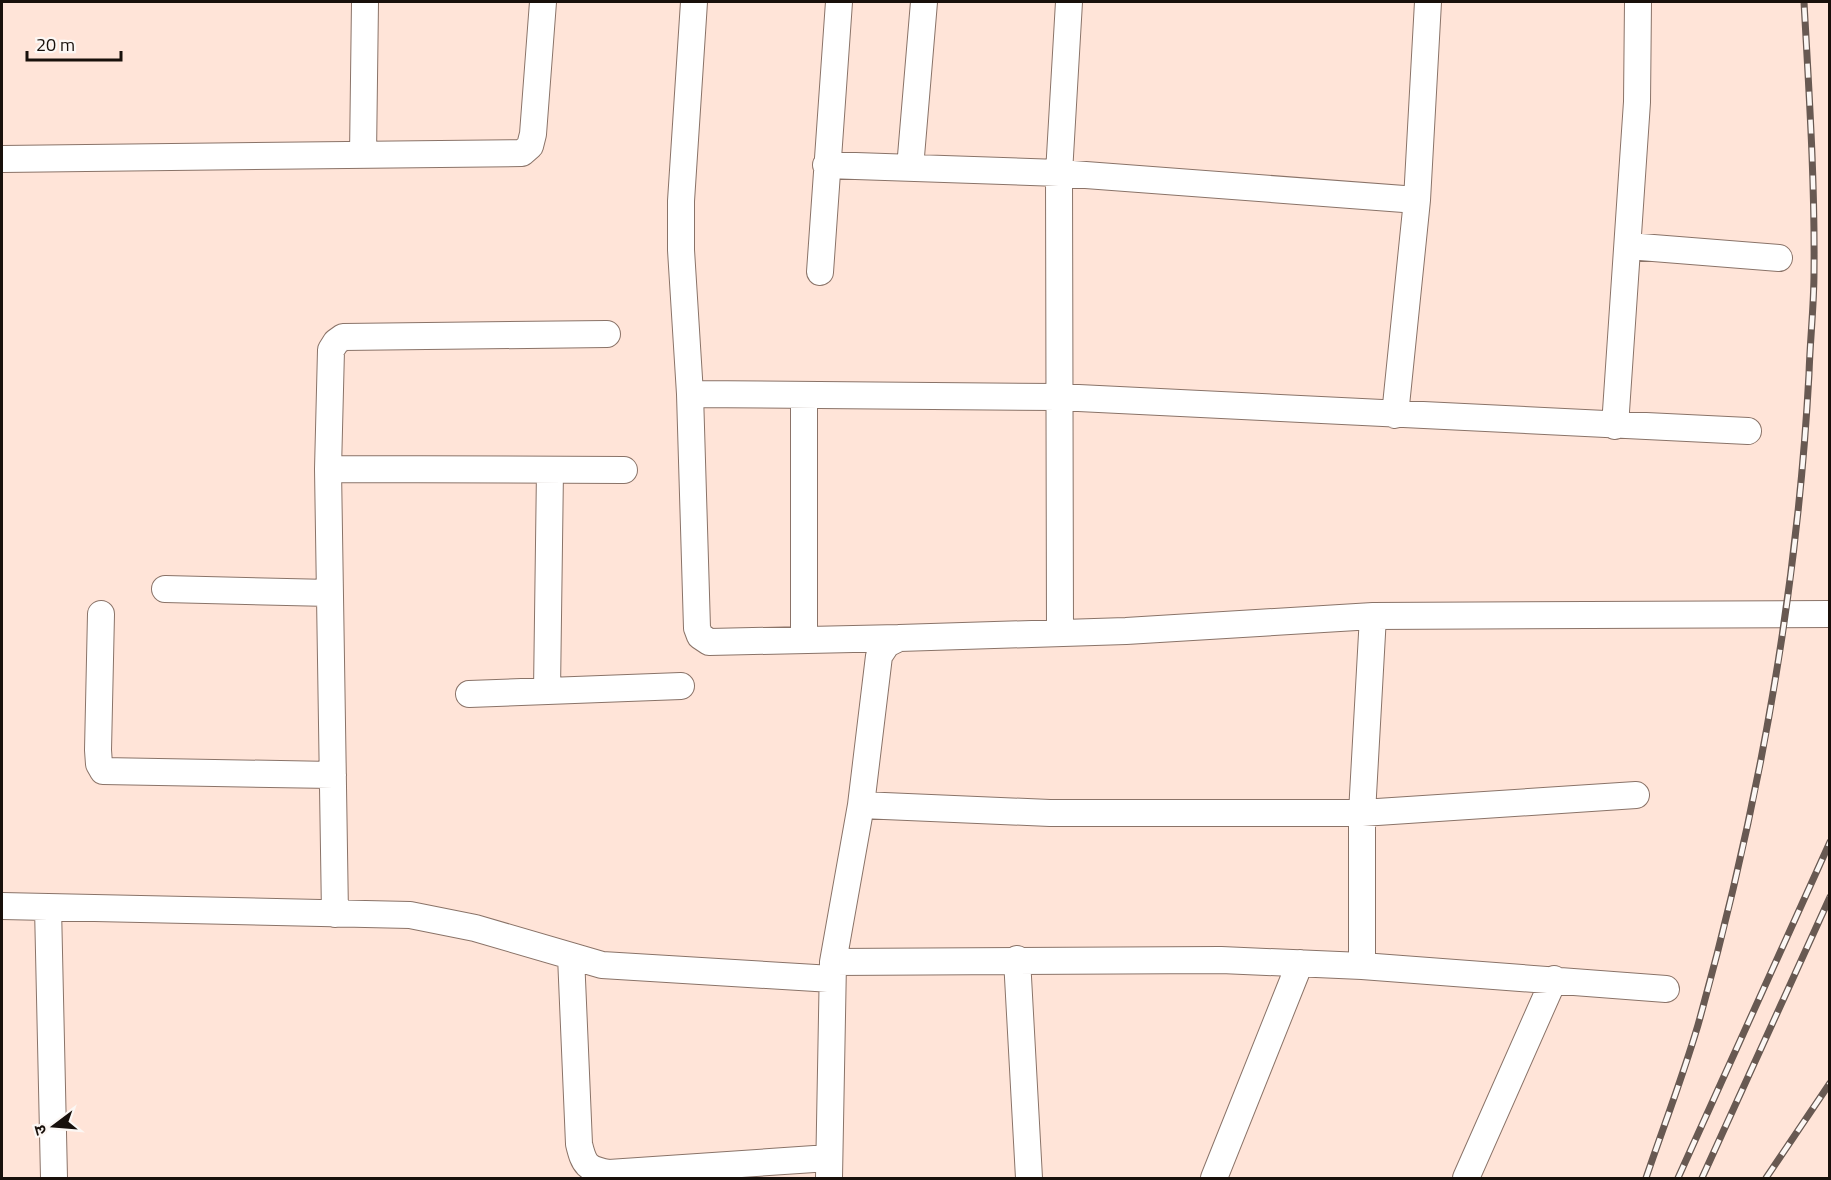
<svg xmlns="http://www.w3.org/2000/svg" width="1831" height="1180" viewBox="0 0 1831 1180" font-family="'Titillium Web','Noto Sans Devanagari',sans-serif">
	<style>
		.lines { fill: none; stroke-linecap: round; stroke-linejoin: round }
		.street-casing { stroke: #8a7368; stroke-width: 28 }
		.street { stroke: #fff; stroke-width: 26 }
		.rail-casing { stroke: #685952; stroke-width: 7 }
		.rail { stroke: #fcf7f4; stroke-width: 4.5; stroke-dasharray: 14; stroke-linecap: butt }
	</style>
	<rect width="100%" height="100%" fill="#ffe4d8"/>
	<g class="lines">
		<!-- street casing -->
		<g class="street-casing">
			<path id="street" d="M694 2 681 201V250L690 394 697 628 700 636 709 642 899 638
				M363 155 365 2
				M2 159 522 153 530 146 533 134 543 2
				M826 165 1059 173 1417 200
				M910 168 924 2
				M1628 246 1779 258
				M820 272 839 2
				M690 394 1058 397 1748 431
				M804 395V640
				M1395 415 1417 200 1428 2
				M1615 426 1637 102 1638 2
				M328 469 624 470
				M165 589 330 593
				M101 614 98 750 99 764 103 771 333 775
				M1060 633 1059 173 1069 2
				M547 691 550 470
				M469 694 681 686
				M861 805 1050 813H1362L1636 795
				M2 906 410 915 475 928 602 965 832 979
				M48 907 54 1178
				M335 914 328 469 331 350 336 342 343 337 607 334
				M571 956 579 1144C584 1165 587 1169 609 1173L829 1158
				M1017 959 1029 1178
				M833 962 1221 960 1362 966 1666 989
				M1362 966V813L1373 616
				M829 1178 833 962 861 805 879 656 887 644 899 638 1126 631 1373 616 1830 614
				M1214 1178 1300 963
				M1466 1178 1554 979"/>
		</g>
		<!-- street -->
		<use href="#street" class="street"/>
		<!-- rail casing -->
		<g class="rail-casing">
			<path id="rail" d="M1646 1178C1663 1128 1683 1076 1698 1025 1758 811 1797 596 1809 374 1810 340 1814 306 1814 272 1815 182 1809 92 1804 2
				M1678 1178 1830 842
				M1702 1178 1830 897
				M1766 1178 1830 1083"/>
		</g>
		<!-- rail -->
		<use href="#rail" class="rail"/>
	</g>
	<!-- border -->
	<rect width="1831" height="1180" fill="none" stroke="#18100b" stroke-width="6"/>
	<!-- north arrow -->
	<g transform="translate(54 1126) rotate(254)" stroke="#fcf7f4" stroke-width="4.5" paint-order="stroke">
	<path d="M0-4.5L10 22L0 15L-10 22Z" fill="#18100b"/>
	<text y="-9" font-size="16" font-weight="bold" text-anchor="middle" fill="#18100b">उ</text>
	</g>
	<!-- scale -->
	<path d="M27 51v9h94v-9" fill="none" stroke="#18100b" stroke-width="3"/>
	<text x="36" y="51" font-size="18" fill="#18100b" stroke="#fcf7f4" stroke-width="4.5" paint-order="stroke">20 m</text>
</svg>
